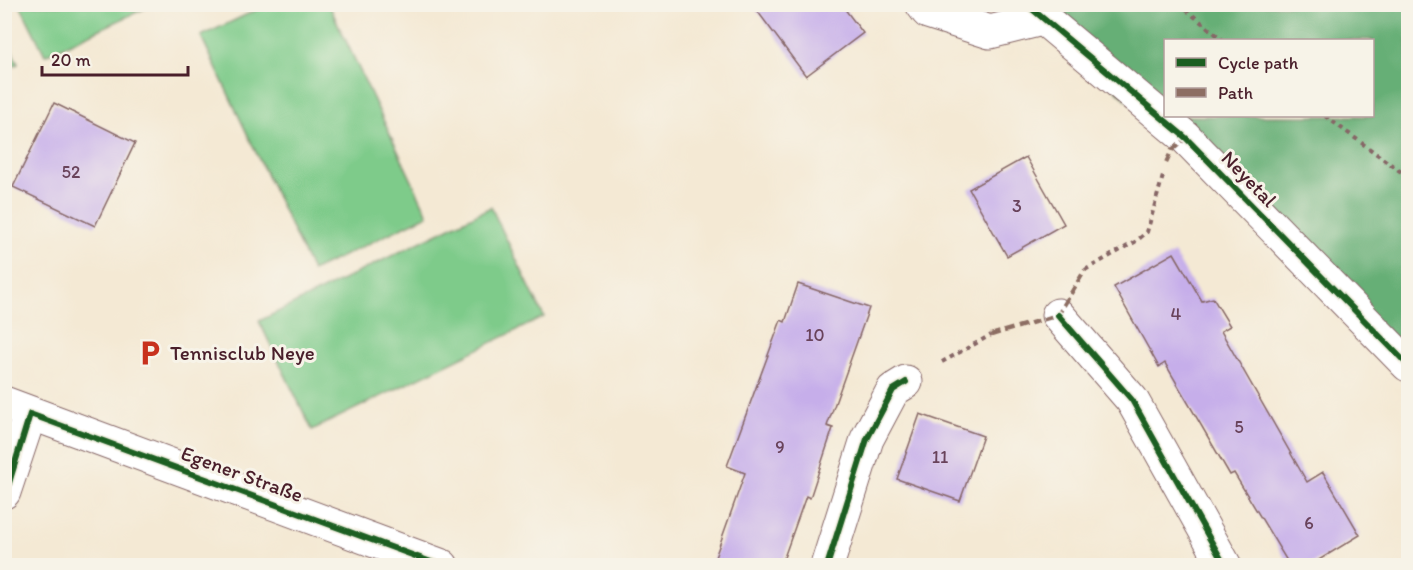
<svg xmlns="http://www.w3.org/2000/svg" width="1413" height="570" viewBox="0 0 1413 570" font-family="Itim,sans-serif">
	<style>
		.green { fill: #7ecb8a; stroke: #64755a; stroke-width: 1.5 }
		.forest { fill: #66af76; stroke: #586750; stroke-width: 1.5; fill-rule: evenodd }
		.building { fill: #c6aeea }
		.lines { fill: none; stroke-linecap: round; stroke-linejoin: round }
		.minor-casing { stroke: #866666; stroke-width: 35 }
		.path { stroke: #866666; stroke-width: 4; stroke-dasharray: 4.5 4.5; stroke-linecap: butt }
		.minor { stroke: #fff; stroke-width: 33 }
		.quiet { stroke: #8d6e63; stroke-width: 4.5; stroke-dasharray: 9 4.5; stroke-linecap: butt }
		.cycleway-casing { stroke: #f7f3e8; stroke-width: 10 }
		.cycleway { stroke: #1b5e20; stroke-width: 6 }
		.labels { text-anchor: middle; stroke-width: 6; stroke-linejoin: round; paint-order: stroke }
		.number-label { font-size: 18px; fill: #69435b }
		.street-label { font-size: 21px; fill: #4a1f2b; stroke: #f7f3e8 }
		.poi-label { font-size: 21px; fill: #4a1f2b; stroke: #f7f3e8; text-anchor: start }
	</style>
	<rect width="100%" height="100%" fill="#f7f3e8"/>
	<filter id="ink" filterUnits="userSpaceOnUse"><feTurbulence type="fractalNoise" baseFrequency=".0167" numOctaves="2"/><feDisplacementMap in="SourceGraphic" scale="12" xChannelSelector="R" yChannelSelector="G"/><feConvolveMatrix kernelMatrix="1 2 1 2 8 2 1 2 1" color-interpolation-filters="sRGB"/></filter>
	<filter id="wash" filterUnits="userSpaceOnUse"><feTurbulence type="fractalNoise" baseFrequency=".008" numOctaves="4" result="noise"/><feDisplacementMap in="SourceGraphic" scale="24" xChannelSelector="R" yChannelSelector="G"/><feGaussianBlur stdDeviation="1.35" result="paint"/><feColorMatrix in="noise" values="0 0 0 0 0 0 0 0 0 0 0 0 0 0 0 0 0 1.4 0 .05"/><feComposite in="paint" operator="in"/></filter>
	<g filter="url(#wash)">
		<rect width="100%" height="100%" fill="#f4e9d4"/>
		<!-- green -->
		<path class="green" d="M269 4 329 5 428 215 312 271 201 36Z
			M20 5H152L45 55Z
			M5 36 18 64 5 70H4Z
			M491 207 544 317 312 430 259 321Z"/>
		<!-- forest -->
		<path class="forest" d="M1026 5H1408V365ZM1166 40H1372V116H1166Z"/>
		<g id="blocks">
			<!-- building -->
			<path class="building" d="M752 4H841L863 33 806 76Z
				M54 103 135 143 95 226 13 187Z
				M1026 157 1064 224 1007 256 969 189Z
				M1174 253 1202 301 1213 298 1230 326 1221 331 1307 482 1323 472 1360 535 1309 566H1290L1234 473 1230 475 1165 363 1159 367 1114 287Z
				M798 284 869 308 827 426 833 428 810 498 806 496 781 566H712L745 473 727 466 781 320 785 322Z
				M920 414 983 436 960 501 897 479Z"/>
		</g>
	</g>
	<g filter="url(#ink)">
		<use href="#blocks" fill-opacity="0" stroke="#866666" stroke-width="1.5"/>
		<g class="lines">
			<!-- minor casing -->
			<g class="minor-casing">
				<path id="minor" d="M922 4 928 12 990 32 1042 19
					M1026 4 1186 138 1408 365
					M1058 315 1132 400 1225 566
					M4 403 442 566
					M4 492 30 414
					M827 566 867 439 893 390 906 382"/>
			</g>
			<!-- path -->
			<path class="path" d="M1179 4 1223 40
				M1325 116 1408 177
				M1085 270 1135 242 1147 232 1163 176
				M942 362 991 335"/>
			<!-- minor -->
			<use href="#minor" class="minor"/>
			<!-- quiet -->
			<path class="quiet" d="M1166 163 1172 150 1186 138
				M991 335 1058 315 1085 270"/>
			<!-- cycleway casing -->
			<g class="cycleway-casing">
				<path id="cycleway" d="M1026 4 1186 138 1408 365
					M1058 315 1132 400 1225 566
					M4 485 8 486 30 414 442 566
					M827 566 867 439 893 390 906 382"/>
			</g>
			<!-- cycleway -->
			<use href="#cycleway" class="cycleway"/>
		</g>
	</g>
	<!-- icons -->
	<defs>
		<g id="parking-bare" transform="scale(2.07)"><path d="M-3.5-5.5H1a3.5 3.5 0 0 1 0 7H-1V5.5H-3.5ZM-1-3.4V-.6H.8a1.4 1.4 0 0 0 0-2.8Z" fill="#c8321e" stroke="#f7f3e8" stroke-width="2.5" paint-order="stroke"/></g>
	</defs>
	<g fill-rule="evenodd">
		<use href="#parking-bare" x="150" y="353"/>
	</g>
	<g class="labels">
		<!-- number labels -->
		<g class="number-label">
			<text x="71" y="178">52</text>
			<text x="1017" y="212">3</text>
			<text x="1176" y="320">4</text>
			<text x="815" y="341">10</text>
			<text x="1239" y="433">5</text>
			<text x="780" y="453">9</text>
			<text x="940" y="463">11</text>
			<text x="1309" y="529">6</text>
		</g>
		<!-- street labels -->
		<g class="street-label">
			<text transform="translate(1249 179) rotate(46)" y="7">Neyetal</text>
			<text transform="translate(242 474) rotate(20)" y="7">Egener Straße</text>
		</g>
		<!-- poi labels -->
		<g class="poi-label">
			<text x="170" y="360">Tennisclub Neye</text>
		</g>
	</g>
	<!-- margin -->
	<rect width="1413" height="570" fill="none" stroke="#f7f3e8" stroke-width="24"/>
	<!-- legend -->
	<rect x="1164" y="39" width="210" height="78" fill="#f7f3e8" stroke="#b29e9c" stroke-width="1.5"/>
	<rect x="1176" y="58" width="30" height="9" fill="#1b5e20" stroke="#b29e9c" stroke-width="1.5"/>
	<text x="1218" y="69" font-size="18" fill="#4a1f2b">Cycle path</text>
	<rect x="1176" y="88" width="30" height="9" fill="#8d6e63" stroke="#b29e9c" stroke-width="1.5"/>
	<text x="1218" y="99" font-size="18" fill="#4a1f2b">Path</text>
	<!-- scale -->
	<path d="M42 66v9h146v-9" fill="none" stroke="#4a1f2b" stroke-width="3"/>
	<text x="51" y="66" font-size="18" fill="#4a1f2b" stroke="#f7f3e8" stroke-width="4.5" paint-order="stroke">20 m</text>
</svg>
